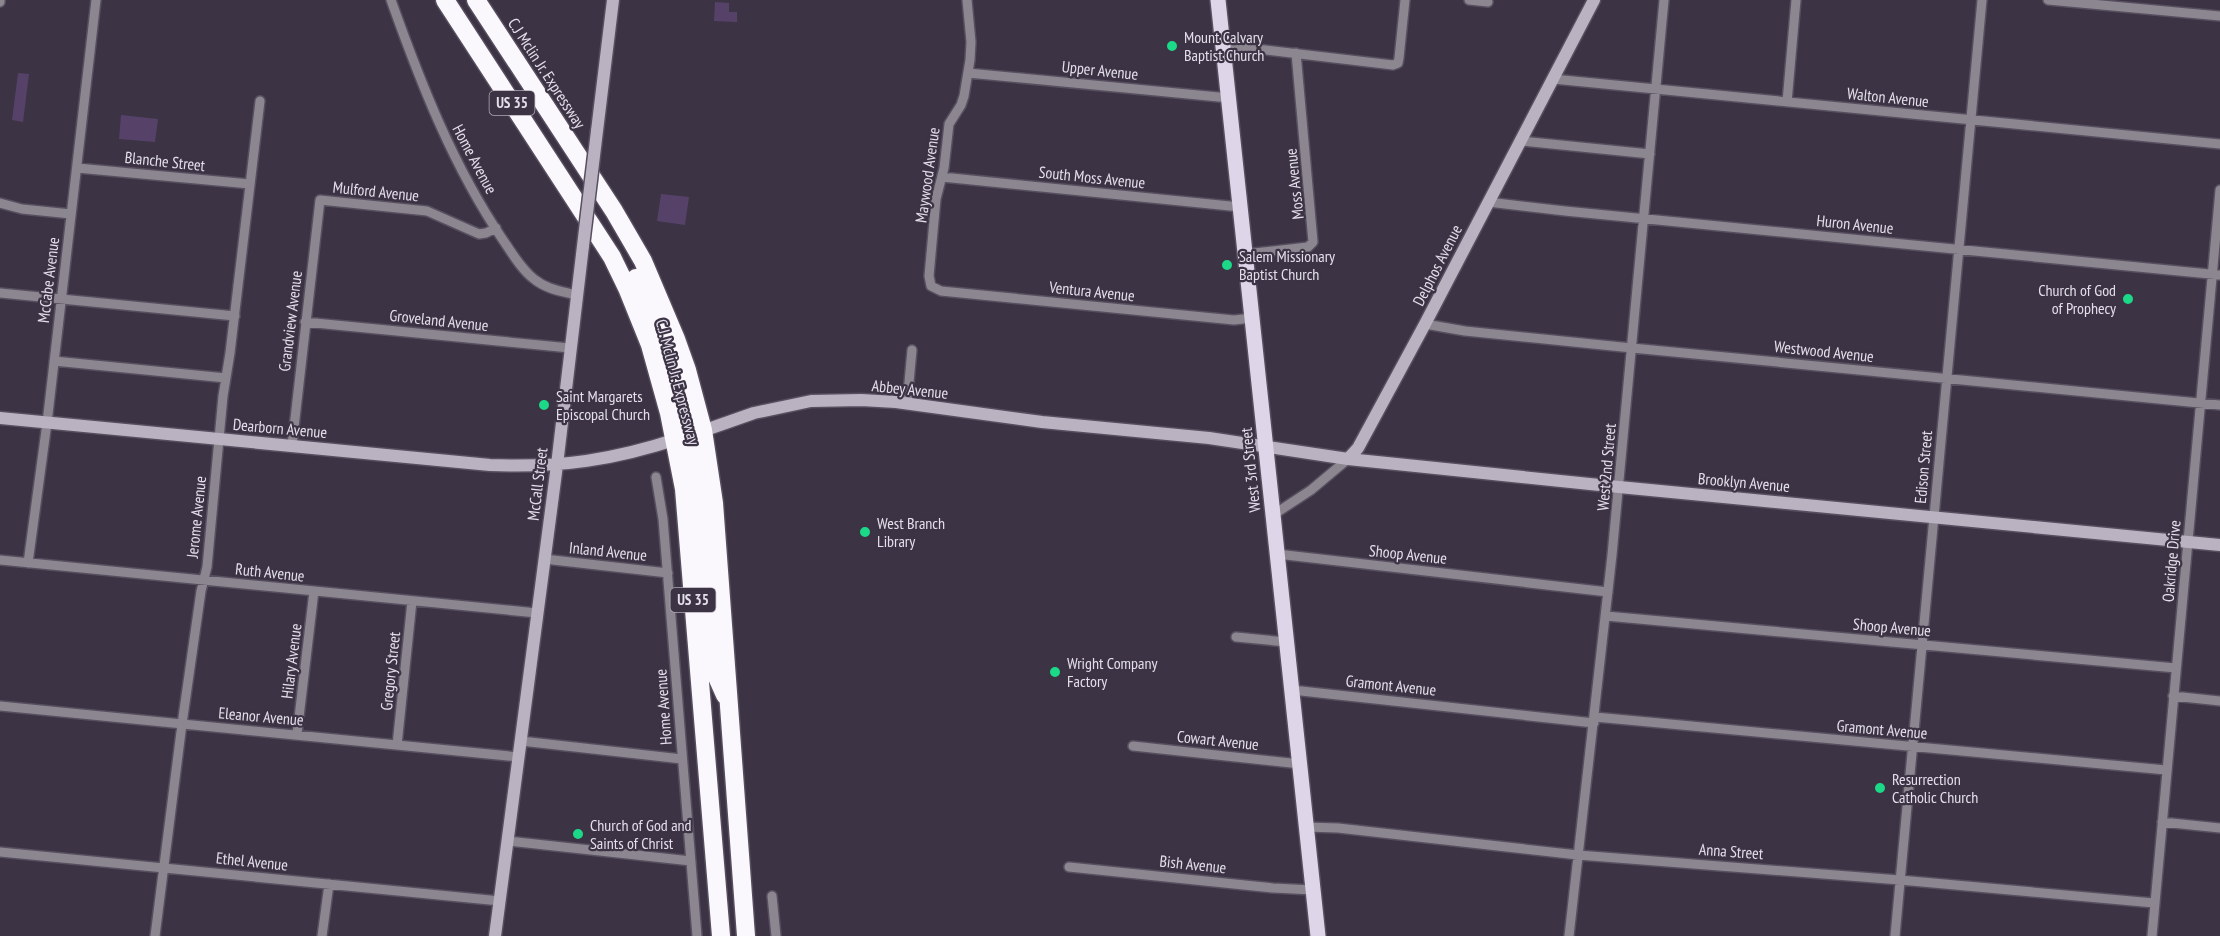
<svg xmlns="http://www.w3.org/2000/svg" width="2220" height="936" viewBox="0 0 2220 936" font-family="'PT Sans Narrow',sans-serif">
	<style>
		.green { fill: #564269 }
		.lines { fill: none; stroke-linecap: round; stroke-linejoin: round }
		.street-casing { stroke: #574f5f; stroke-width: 12 }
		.secondary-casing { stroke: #574f5f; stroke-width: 15 }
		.primary-casing { stroke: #574f5f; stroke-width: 18 }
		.highway-casing { stroke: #574f5f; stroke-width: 21 }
		.street { stroke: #8b868f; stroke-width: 9 }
		.secondary { stroke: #bab2c1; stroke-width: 12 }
		.primary { stroke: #ded5e8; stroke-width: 15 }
		.highway { stroke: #faf8fc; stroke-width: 18 }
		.secondary-bridge-casing { stroke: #574f5f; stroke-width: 15; stroke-linecap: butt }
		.secondary-bridge { stroke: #bab2c1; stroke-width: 12 }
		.poi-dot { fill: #1cd988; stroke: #3c3345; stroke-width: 2 }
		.labels { text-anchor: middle; stroke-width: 4.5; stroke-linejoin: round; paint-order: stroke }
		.shield { fill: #3c3345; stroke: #b2abb8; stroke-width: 1.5 }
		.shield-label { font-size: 15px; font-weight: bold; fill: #e4dfea }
		.poi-label { font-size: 16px; fill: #e4dfea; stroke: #3c3345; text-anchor: start }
		.street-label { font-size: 16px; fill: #e4dfea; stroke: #3c3345 }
	</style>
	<rect width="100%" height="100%" fill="#3c3345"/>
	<!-- green -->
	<path class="green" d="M715 2 729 3V12H737V22L714 21Z
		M18 73 29 74 23 122 12 120Z
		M121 115 158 119 155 142 119 139Z
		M661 194 689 197 685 225 657 221Z"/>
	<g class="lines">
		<!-- street casing -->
		<g class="street-casing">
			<path id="street" d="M391 0C421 84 453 166 503 240 512 253 521 269 534 279 546 289 561 291 576 295
				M967 0 971 42 970 60 964 96 961 105 949 124 944 168 936 199 929 276 931 286 941 291 1234 320 1252 318
				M1469 0 1488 2
				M2048 0 2220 16
				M0 2V0
				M1223 45 1393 65 1398 63 1399 58 1405 0
				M968 73 1229 98
				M1553 79 2220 144
				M1787 102 1796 0
				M1521 141 1650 154
				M77 168 250 184
				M942 177 1240 207
				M1488 202 1565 211 2220 275
				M0 203 22 209 71 214
				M1245 254 1308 247 1313 242 1296 53
				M0 293 235 316
				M305 322 570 348
				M1425 324 1465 331 1632 348 2220 405
				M54 361 226 378
				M907 404 912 350
				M292 445 320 200 427 211 479 234 486 233 496 228
				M656 477 663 519 697 936
				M1273 515 1311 490 1348 459
				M1277 554 1608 592
				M544 559 668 573
				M0 560 537 613
				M28 563 47 423 96 0
				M1606 616 2176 668
				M1236 637 1286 642
				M1292 690 1594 723
				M2173 696 2220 701
				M0 706 519 757
				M1595 717 2166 770
				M297 734 314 591
				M521 741 682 759
				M397 745 412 601
				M1133 746 1300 764
				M2162 822 2220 828
				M1306 827 1338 828 1578 855 1900 880 2154 903
				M508 841 691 861
				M0 852 500 901
				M1069 867 1273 888 1313 890
				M772 896 776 936
				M155 936 182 724 201 591 207 567 223 396 230 353 260 101
				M322 936 329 884
				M1569 936 1612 555 1664 0
				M1895 936 1982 0
				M2152 936 2220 190"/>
		</g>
		<!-- secondary casing -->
		<g class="secondary-casing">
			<path id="secondary" d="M597 131 613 0
				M0 418 490 465C560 468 614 460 680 438
				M697 433 754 413 811 401 861 400 896 402 1042 422 1209 438 1348 459 1619 487 2220 545
				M1348 459 1358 448 1425 324 1594 0
				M495 936 557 465 583 246"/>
		</g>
		<!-- primary casing -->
		<g class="primary-casing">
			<path id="primary" d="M1218 0 1318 936"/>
		</g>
		<!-- highway casing -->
		<g class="highway-casing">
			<path id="highway" d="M445 0 612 257 627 288 650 345 669 413 684 489 721 936
				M476 0 614 211 643 261 676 339 687 370 703 430 714 503 746 936
				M636 278 655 320 682 399 696 487 712 666 725 695"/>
		</g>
		<!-- street -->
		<use href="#street" class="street"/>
		<!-- secondary -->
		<use href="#secondary" class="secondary"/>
		<!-- primary -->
		<use href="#primary" class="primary"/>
		<!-- highway -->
		<use href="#highway" class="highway"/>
		<!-- secondary-bridge casing -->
		<g class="secondary-bridge-casing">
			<path id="secondary-bridge" d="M583 246 597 131"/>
		</g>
		<!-- secondary-bridge -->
		<use href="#secondary-bridge" class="secondary-bridge"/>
	</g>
	<!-- markers -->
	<g class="poi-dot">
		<circle cx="1172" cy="46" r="6"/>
		<circle cx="1227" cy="265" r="6"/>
		<circle cx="2128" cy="299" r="6"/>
		<circle cx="544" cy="405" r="6"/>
		<circle cx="865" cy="532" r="6"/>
		<circle cx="1055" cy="672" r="6"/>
		<circle cx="1880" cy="788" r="6"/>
		<circle cx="578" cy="834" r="6"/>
	</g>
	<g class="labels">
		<!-- shield labels -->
		<g class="shield">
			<rect x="489.5" y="91" width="45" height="24" rx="4.5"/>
			<rect x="670.5" y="588" width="45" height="24" rx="4.5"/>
		</g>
		<g class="shield-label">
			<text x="512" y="108">US 35</text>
			<text x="693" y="605">US 35</text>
		</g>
		<!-- poi labels -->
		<g class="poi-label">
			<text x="1184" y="43">Mount Calvary<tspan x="1184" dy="18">Baptist Church</tspan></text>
			<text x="1239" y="262">Salem Missionary<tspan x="1239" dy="18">Baptist Church</tspan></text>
			<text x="2116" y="296" text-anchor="end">Church of God<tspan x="2116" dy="18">of Prophecy</tspan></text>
			<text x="556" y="402">Saint Margarets<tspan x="556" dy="18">Episcopal Church</tspan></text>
			<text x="877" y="529">West Branch<tspan x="877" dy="18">Library</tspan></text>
			<text x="1067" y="669">Wright Company<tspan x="1067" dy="18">Factory</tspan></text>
			<text x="1892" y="785">Resurrection<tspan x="1892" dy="18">Catholic Church</tspan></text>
			<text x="590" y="831">Church of God and<tspan x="590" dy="18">Saints of Christ</tspan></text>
		</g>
		<!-- street labels -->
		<g class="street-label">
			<text transform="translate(1100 70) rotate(6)" y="6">Upper Avenue</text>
			<text transform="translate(547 73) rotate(57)" y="6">C.J Mclin Jr. Expressway</text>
			<text transform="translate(1888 97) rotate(6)" y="6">Walton Avenue</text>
			<text transform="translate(475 159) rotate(62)" y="6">Home Avenue</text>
			<text transform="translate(165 161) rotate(6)" y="6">Blanche Street</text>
			<text transform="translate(927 175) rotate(-82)" y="6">Maywood Avenue</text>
			<text transform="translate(1092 177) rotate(6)" y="6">South Moss Avenue</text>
			<text transform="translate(1294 184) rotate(-96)" y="6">Moss Avenue</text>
			<text transform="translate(376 191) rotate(6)" y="6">Mulford Avenue</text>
			<text transform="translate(1855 224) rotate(6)" y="6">Huron Avenue</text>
			<text transform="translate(1437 265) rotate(-63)" y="6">Delphos Avenue</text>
			<text transform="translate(48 280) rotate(-83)" y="6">McCabe Avenue</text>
			<text transform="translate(1092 291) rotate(6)" y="6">Ventura Avenue</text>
			<text transform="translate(439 320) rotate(6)" y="6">Groveland Avenue</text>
			<text transform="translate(290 321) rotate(-83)" y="6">Grandview Avenue</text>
			<text transform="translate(1824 351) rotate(6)" y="6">Westwood Avenue</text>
			<text transform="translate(678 382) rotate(75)" y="6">C.J. Mclin Jr. Expressway</text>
			<text transform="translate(910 389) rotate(6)" y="6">Abbey Avenue</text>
			<text transform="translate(280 428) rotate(5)" y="6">Dearborn Avenue</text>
			<text transform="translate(1606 467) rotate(-85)" y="6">West 2nd Street</text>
			<text transform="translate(1923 467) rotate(-85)" y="6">Edison Street</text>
			<text transform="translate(1250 470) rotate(-96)" y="6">West 3rd Street</text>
			<text transform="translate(1744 482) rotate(5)" y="6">Brooklyn Avenue</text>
			<text transform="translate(537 484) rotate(-83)" y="6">McCall Street</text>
			<text transform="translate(196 517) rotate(-84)" y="6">Jerome Avenue</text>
			<text transform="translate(608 551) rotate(6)" y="6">Inland Avenue</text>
			<text transform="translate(1408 554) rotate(6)" y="6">Shoop Avenue</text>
			<text transform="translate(2171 561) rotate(-85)" y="6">Oakridge Drive</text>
			<text transform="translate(270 572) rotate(6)" y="6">Ruth Avenue</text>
			<text transform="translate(1892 627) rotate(5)" y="6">Shoop Avenue</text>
			<text transform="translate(291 661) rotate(-83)" y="6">Hilary Avenue</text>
			<text transform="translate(390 671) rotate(-84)" y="6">Gregory Street</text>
			<text transform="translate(1391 685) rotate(6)" y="6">Gramont Avenue</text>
			<text transform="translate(663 707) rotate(-94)" y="6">Home Avenue</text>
			<text transform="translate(261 716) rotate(5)" y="6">Eleanor Avenue</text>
			<text transform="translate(1882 729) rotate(5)" y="6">Gramont Avenue</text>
			<text transform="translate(1218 740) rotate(6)" y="6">Cowart Avenue</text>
			<text transform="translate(1731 851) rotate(4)" y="6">Anna Street</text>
			<text transform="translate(252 861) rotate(6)" y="6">Ethel Avenue</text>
			<text transform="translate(1193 864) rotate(6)" y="6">Bish Avenue</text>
		</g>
	</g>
</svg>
